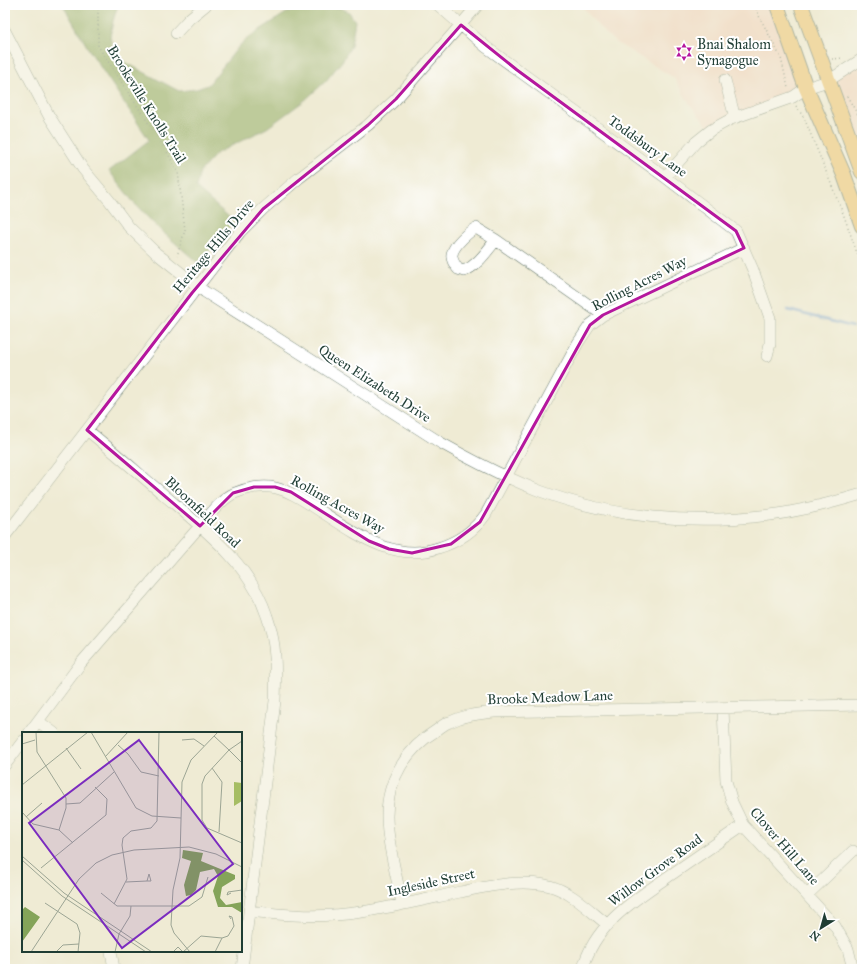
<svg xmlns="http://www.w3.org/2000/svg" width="867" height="974" viewBox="0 0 867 974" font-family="'IM FELL Great Primer',serif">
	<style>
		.built { fill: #f4d3c0 }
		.forest { fill: #84a459; stroke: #527046 }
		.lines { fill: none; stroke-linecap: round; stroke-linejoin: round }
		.stream { stroke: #6b9cd5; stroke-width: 2.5 }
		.minor-casing { stroke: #687a6c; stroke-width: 12 }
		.major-casing { stroke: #687a6c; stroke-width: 16 }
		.path { stroke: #687a6c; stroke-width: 1.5; stroke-dasharray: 1 3; stroke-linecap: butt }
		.minor { stroke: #fff; stroke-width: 11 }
		.major { stroke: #f2c36a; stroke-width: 14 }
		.marked { fill: none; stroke: #b5179e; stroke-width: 3; stroke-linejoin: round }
		.labels { text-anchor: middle; stroke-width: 4; stroke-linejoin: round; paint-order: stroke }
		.poi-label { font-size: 14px; fill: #1f3d34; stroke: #fff; text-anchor: start }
		.street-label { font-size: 14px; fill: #1f3d34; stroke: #fff }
		.inset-road { fill: none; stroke: #9ca594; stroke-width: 1 }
		.view { fill: #7b2cbf; fill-opacity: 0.15; stroke: #7b2cbf; stroke-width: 2 }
		.inset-edge { fill: none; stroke: #1f3d34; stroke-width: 2 }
	</style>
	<rect width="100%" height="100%" fill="#fff"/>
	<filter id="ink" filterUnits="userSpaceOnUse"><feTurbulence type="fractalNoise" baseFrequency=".025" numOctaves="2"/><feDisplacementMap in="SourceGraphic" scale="8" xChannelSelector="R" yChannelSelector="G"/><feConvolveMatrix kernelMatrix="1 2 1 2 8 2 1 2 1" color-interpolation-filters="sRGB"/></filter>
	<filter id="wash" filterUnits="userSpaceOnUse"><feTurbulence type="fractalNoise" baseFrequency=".012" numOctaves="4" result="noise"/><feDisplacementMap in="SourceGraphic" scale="16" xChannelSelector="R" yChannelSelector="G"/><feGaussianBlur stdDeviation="0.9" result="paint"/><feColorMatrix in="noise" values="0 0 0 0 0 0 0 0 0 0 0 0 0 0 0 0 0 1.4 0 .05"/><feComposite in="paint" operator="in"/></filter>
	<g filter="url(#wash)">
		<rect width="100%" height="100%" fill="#efebd4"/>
		<!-- built -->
		<path class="built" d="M581 5H777L806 88 711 130 691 106 674 78 614 41 599 27Z
			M862 59V172L832 79Z"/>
		<!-- forest -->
		<path class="forest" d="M63 5H118L113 21 110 37 114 51 123 61 179 91 196 89 208 85 239 46 249 37 286 13 306 7 326 5 341 8 349 12 355 21 351 46 343 60 325 82 304 101 267 128 217 153 200 172 196 188 235 222 198 263 159 229 134 203 109 171 149 140 89 50Z"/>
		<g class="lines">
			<!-- stream -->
			<path class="stream" d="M788 310 853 327"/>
		</g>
	</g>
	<g filter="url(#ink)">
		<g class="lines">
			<!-- minor casing -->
			<g class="minor-casing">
				<path id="minor" d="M438 5 486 47 665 177 736 231 753 270 770 318V344L767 356
					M5 31 49 116 83 169 109 200 129 227 156 253 205 292 441 443C473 461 506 478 540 491 613 518 693 525 770 515 801 511 832 503 862 494
					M176 33 190 18 206 5
					M725 80 735 118
					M665 177 696 142 711 130 731 119 793 97 806 88 828 81 862 59
					M496 240C486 252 478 265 464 271L458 269C455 265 451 260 452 254 454 245 468 232 476 228L496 240 603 315
					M87 430C113 451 138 473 164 495 204 529 250 564 267 616 277 644 276 672 275 701L242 969
					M5 536 240 232 263 209 299 178 368 125 396 99 478 5
					M723 708 726 781 732 802 743 825 835 926 848 949 853 969
					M38 721 54 733
					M29 733 81 663 200 526C210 515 221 499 235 493 247 488 263 485 276 488 289 491 300 498 311 505 350 529 391 564 438 548 458 542 474 531 486 514L578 343 590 325 603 315 744 248
					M5 765 23 741
					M807 895 853 851
					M402 904C397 877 387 843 387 816 387 780 407 748 437 730 441 727 445 723 450 722 464 715 479 714 494 712L862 705
					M249 911C289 916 322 918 361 912 394 907 427 899 460 892 490 886 520 879 550 886 572 892 590 911 608 925
					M111 951 114 969
					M583 969C594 923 639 897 675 872 698 856 721 840 743 825"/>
			</g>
			<!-- major casing -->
			<g class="major-casing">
				<path id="major" d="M777 5 806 88 844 175 862 226
					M801 5 862 172"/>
			</g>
			<!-- path -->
			<path class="path" d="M99 5 98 8V46L166 150 178 172 185 230 177 256
				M755 5 758 14 781 58 788 88
				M832 59 844 58
				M847 96 862 122
				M796 106 804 118 814 142 844 216 862 267
				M5 550 8 546"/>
			<!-- minor -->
			<use href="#minor" class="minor"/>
			<!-- major -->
			<use href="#major" class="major"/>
		</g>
	</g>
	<!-- marked area -->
	<path d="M0 0H867V974H0ZM461 25 517 70 736 231 744 248 603 315 590 325 480 522 451 544 412 553 389 549 369 541 291 492 275 487H254L233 493 200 526 87 430 192 293 263 209 368 125 396 99Z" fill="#efebd4" fill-opacity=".55" fill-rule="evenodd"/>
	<path class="marked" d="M461 25 517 70 736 231 744 248 603 315 590 325 480 522 451 544 412 553 389 549 369 541 291 492 275 487H254L233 493 200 526 87 430 192 293 263 209 368 125 396 99Z"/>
	<!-- icons -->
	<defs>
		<g id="synagogue-bare" transform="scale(1.38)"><path d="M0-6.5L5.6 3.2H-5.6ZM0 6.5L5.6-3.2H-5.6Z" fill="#b5179e" stroke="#fff" stroke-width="2.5" paint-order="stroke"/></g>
	</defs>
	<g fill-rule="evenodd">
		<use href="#synagogue-bare" x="684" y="52"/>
	</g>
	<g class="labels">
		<!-- poi labels -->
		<g class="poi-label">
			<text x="697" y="49">Bnai Shalom<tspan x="697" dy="16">Synagogue</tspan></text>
		</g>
		<!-- street labels -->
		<g class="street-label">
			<text transform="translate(147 104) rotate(58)" y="5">Brookeville Knolls Trail</text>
			<text transform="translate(648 146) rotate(36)" y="5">Toddsbury Lane</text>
			<text transform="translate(213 246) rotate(-50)" y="5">Heritage Hills Drive</text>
			<text transform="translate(639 283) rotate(-27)" y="5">Rolling Acres Way</text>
			<text transform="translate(375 383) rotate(33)" y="5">Queen Elizabeth Drive</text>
			<text transform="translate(338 504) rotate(29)" y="5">Rolling Acres Way</text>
			<text transform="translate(203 512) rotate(43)" y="5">Bloomfield Road</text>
			<text transform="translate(550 697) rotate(-2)" y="5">Brooke Meadow Lane</text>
			<text transform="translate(785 846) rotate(49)" y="5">Clover Hill Lane</text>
			<text transform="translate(655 870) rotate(-36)" y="5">Willow Grove Road</text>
			<text transform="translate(431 882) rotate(-12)" y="5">Ingleside Street</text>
		</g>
	</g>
	<!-- overview -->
	<g transform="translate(22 732)">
		<rect width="220" height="220" fill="#efebd4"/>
		<path d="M212 50 220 51V69L212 74Z" fill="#a6bd63"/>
		<path d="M161 118 181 121 179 129 213 143V147L200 155 198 166 204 173 220 170V181L210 175H196L191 159 196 144 192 137 178 140 174 158 169 163 164 164 162 153 169 129 160 126ZM3 175 18 185 0 210V178Z" fill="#84a459"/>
		<path class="inset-road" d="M14 0 15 20 44 66V76L37 98M69 0 114 76 130 84 159 86M192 4 207 18 183 44 180 52V88L185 96 220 111M160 8 172 7 182 14M220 9 207 18 220 31M0 12 13 8M96 13 106 22 119 40 137 44M44 16 59 37M83 25 106 0M190 36 200 50 197 100M0 53 66 0M44 72 58 71 92 40M0 80 11 92 37 98 51 111M4 85 20 71M0 124 42 161 130 220M0 128 40 164 124 220M19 136 84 83 85 67 73 55M104 150 125 149H129L127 142 125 149M79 161 95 174H167L180 165 186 145M209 161 205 163 206 160 220 158M23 171 55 192 58 201 56 220M92 172 105 147 100 113 101 106 109 99 129 96 135 89 137 0M9 220 57 147 74 131 90 123 112 118 167 115 194 122 220 135M34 220 41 213 57 212M93 220 97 202 108 184 109 174M151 220 156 215 161 220M161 220 179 204 200 206 206 204 212 194 210 185 207 184 209 187M168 220 152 201 149 193 151 158 158 126 160 50 169 28 196 0M193 220 200 206"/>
		<path class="view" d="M117 8 211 132 100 216 7 91Z"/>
		<rect width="220" height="220" class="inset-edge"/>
	</g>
	<!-- margin -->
	<rect width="867" height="974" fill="none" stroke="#fff" stroke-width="20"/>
	<!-- north arrow -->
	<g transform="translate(821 928) rotate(217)" stroke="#ffffff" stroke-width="3" paint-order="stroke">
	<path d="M0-3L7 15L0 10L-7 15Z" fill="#1f3d34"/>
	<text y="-6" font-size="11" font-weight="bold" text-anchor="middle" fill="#1f3d34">N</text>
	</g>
</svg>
